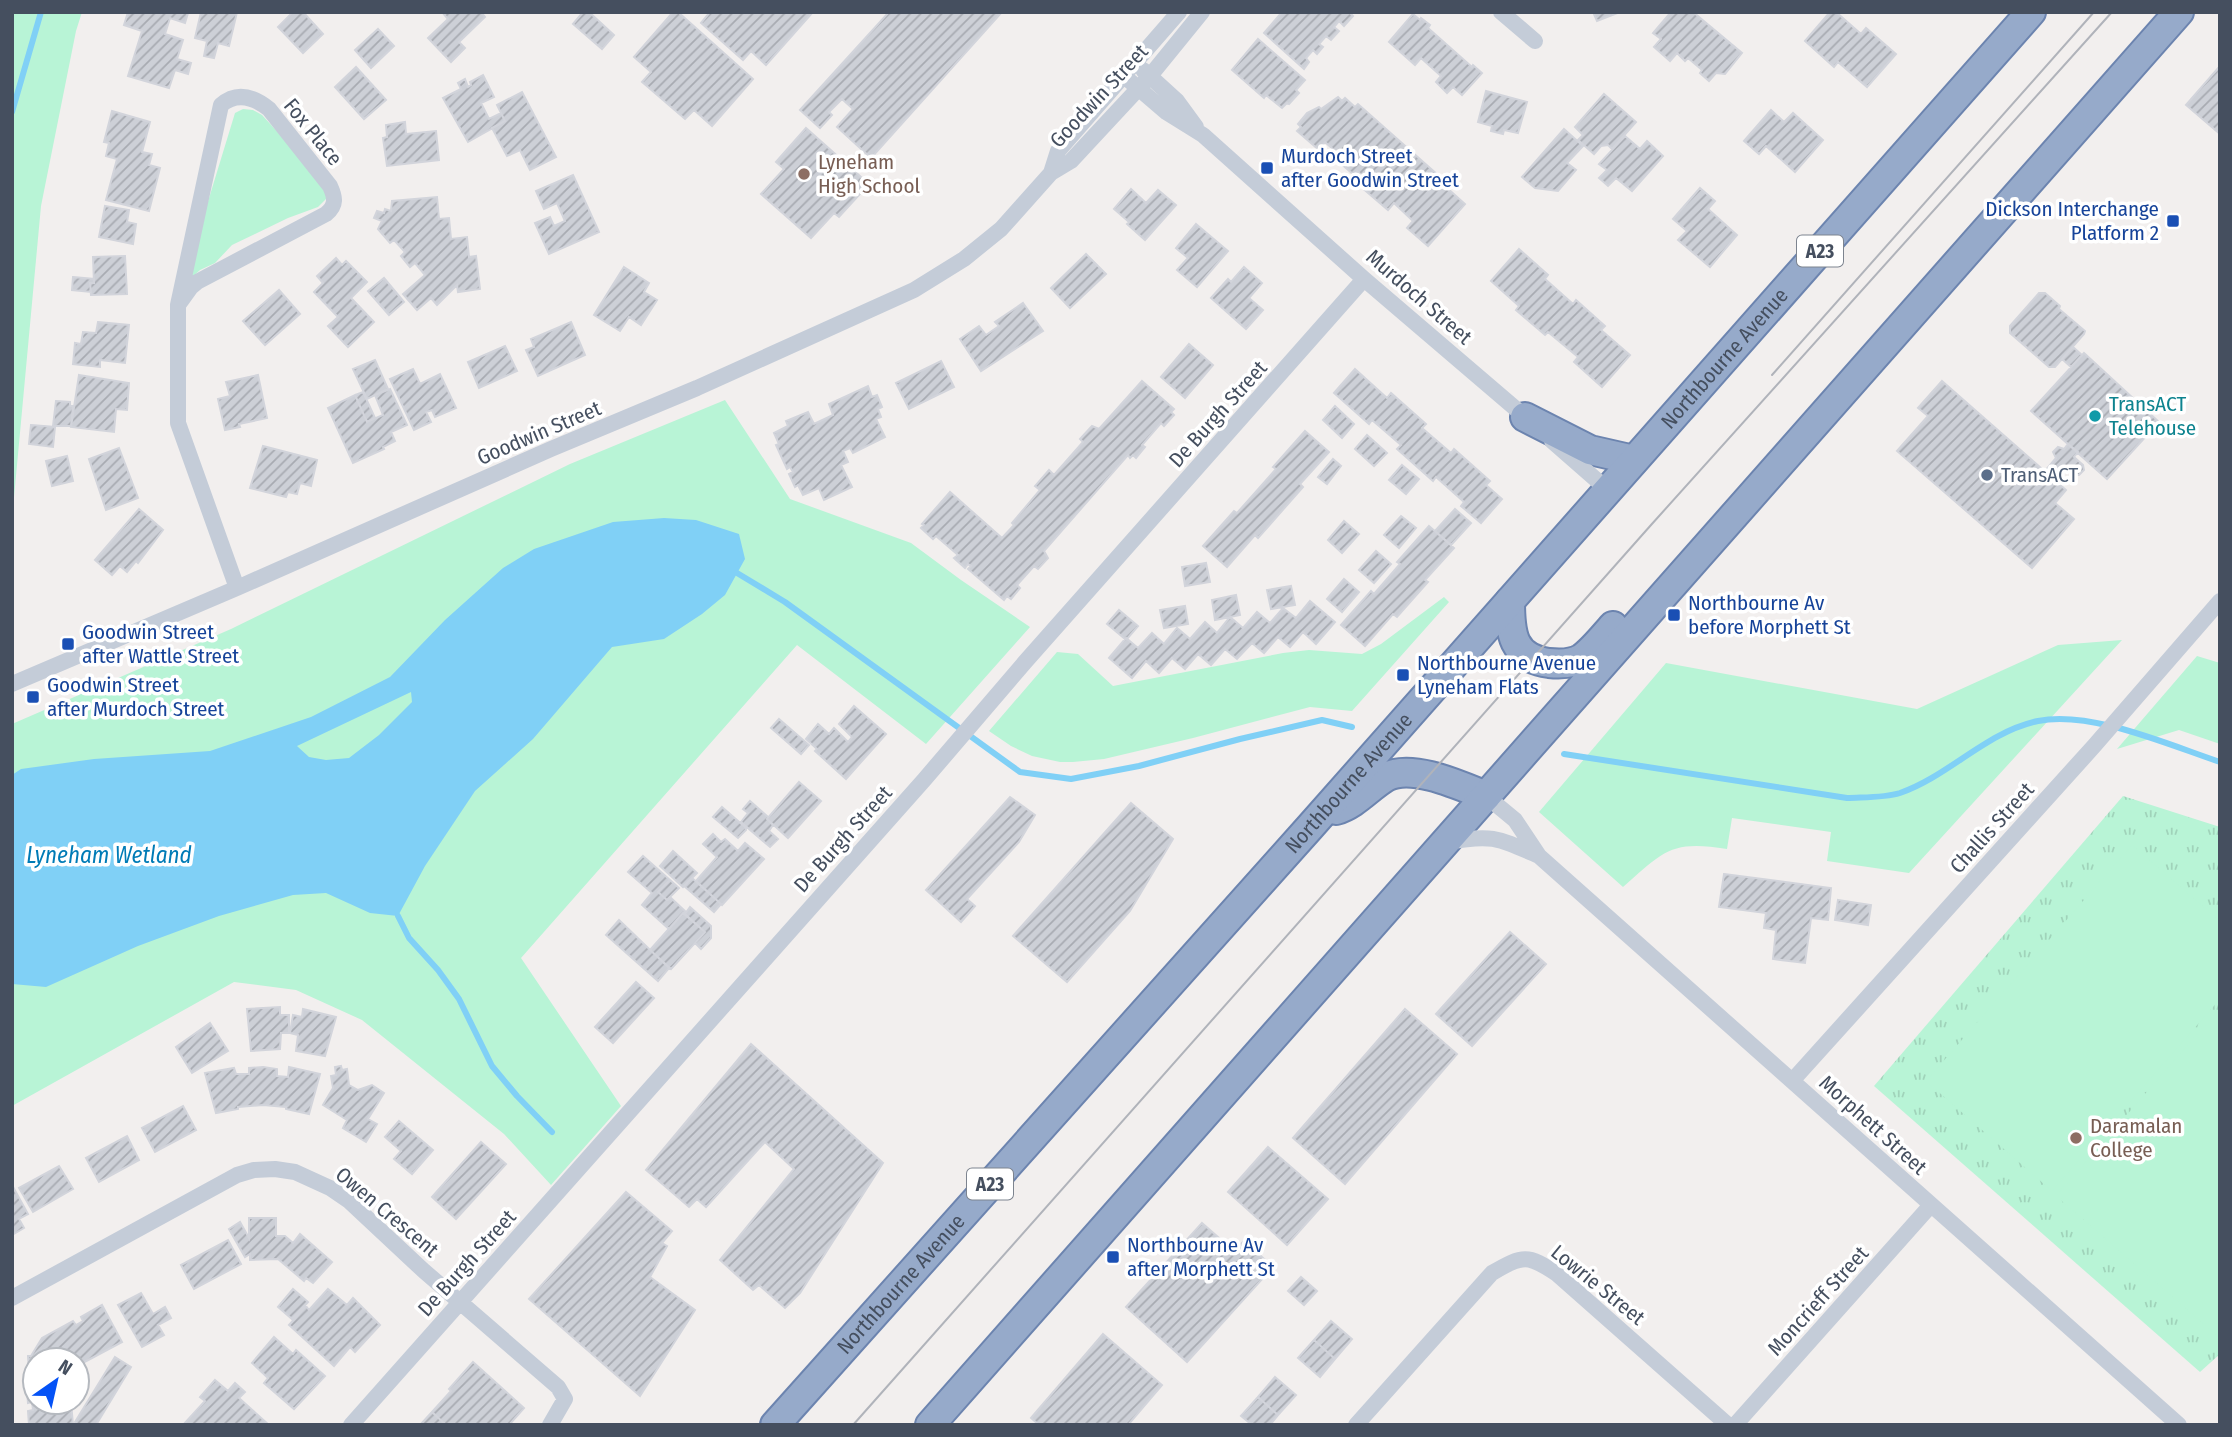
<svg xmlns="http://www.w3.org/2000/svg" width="2232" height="1437" viewBox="0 0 2232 1437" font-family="'Fira Sans Condensed',sans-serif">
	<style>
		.grass { fill: url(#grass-tufts) }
		.park { fill: #b8f4d6 }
		.water { fill: #80d0f6; fill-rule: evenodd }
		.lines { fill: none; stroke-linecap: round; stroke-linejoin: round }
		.stream { stroke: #80d0f6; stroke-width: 6 }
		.building { fill: url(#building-hatch); stroke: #d2d4db; stroke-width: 2 }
		.trunk-casing { stroke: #6c84af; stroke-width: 32 }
		.minor { stroke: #c4ccd8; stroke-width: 16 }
		.trunk { stroke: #96aaca; stroke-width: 28 }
		.tram { stroke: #b0b3ba; stroke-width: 2 }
		.transit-dot { fill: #1a4fb4; stroke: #fff; stroke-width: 2.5 }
		.education-dot { fill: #8d6e63; stroke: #fff; stroke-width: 2.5 }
		.culture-dot { fill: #0f9aa8; stroke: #fff; stroke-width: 2.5 }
		.service-dot { fill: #5c6f8a; stroke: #fff; stroke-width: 2.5 }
		.labels { text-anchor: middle; stroke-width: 7; stroke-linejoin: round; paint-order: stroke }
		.shield { fill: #fff; stroke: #7d848f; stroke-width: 2 }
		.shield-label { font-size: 19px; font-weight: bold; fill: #454f5f }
		.street-label { font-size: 21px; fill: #454f5f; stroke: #fff }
		.transit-label { font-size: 21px; fill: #164399; stroke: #fff; text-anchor: start }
		.education-label { font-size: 21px; fill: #785e54; stroke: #fff; text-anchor: start }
		.culture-label { font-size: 21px; fill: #0d838f; stroke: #fff; text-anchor: start }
		.service-label { font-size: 21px; fill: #4e5e75; stroke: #fff; text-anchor: start }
		.water-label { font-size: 23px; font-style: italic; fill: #007bb6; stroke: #fff }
	</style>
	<defs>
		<pattern id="grass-tufts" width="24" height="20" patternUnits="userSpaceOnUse" patternTransform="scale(1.75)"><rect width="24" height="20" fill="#b8f4d6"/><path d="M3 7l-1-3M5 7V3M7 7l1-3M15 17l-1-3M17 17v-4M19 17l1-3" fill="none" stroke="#a0d3ba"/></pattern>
		<pattern id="building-hatch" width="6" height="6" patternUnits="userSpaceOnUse" patternTransform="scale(1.75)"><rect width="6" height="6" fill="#cdd0d7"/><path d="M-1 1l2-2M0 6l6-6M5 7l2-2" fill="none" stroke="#a8abb2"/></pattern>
	</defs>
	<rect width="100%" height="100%" fill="#f2efee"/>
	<!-- grass -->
	<path class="grass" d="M2123 796 2220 827V1354L2200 1372 1874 1086Z"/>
	<!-- park -->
	<path class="park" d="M12 12H82L76 31 41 206 12 519Z
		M243 109 253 110 262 115 327 186 326 199 318 207 288 218 232 245 215 263 200 270 189 280 195 244 235 113Z
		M725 400 790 499 911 543 961 580 1030 627 926 744 797 645 521 958 621 1106 551 1185 504 1134 362 1020 296 990 234 982 12 1106V724L231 629 570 464Z
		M1444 597 1449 602 1352 711 1310 707 1193 738 1104 759 1073 762H1060L1032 756 1011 746 989 731 1057 652 1078 654 1113 686 1283 653 1309 650 1362 654 1381 644Z
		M2122 640 1909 873 1827 861 1831 832 1732 818 1727 849C1671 840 1664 851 1623 887L1539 812 1666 663 1917 709 2058 645Z
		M2197 656 2220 663V744L2179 730 2117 749Z
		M2132 845 2220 921V999L2052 1191 1926 1081Z
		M2220 1008V1338L2056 1196Z"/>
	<!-- water -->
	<path class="water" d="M664 518 696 520 739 534 745 559 725 595 702 614 664 639 612 647 533 739 475 791 425 866 398 916 370 913 326 893 293 895 219 916 138 946 46 987 12 984V775L21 769 94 759 210 751 311 717 390 677 445 620 503 568 534 549 613 522ZM411 692 412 702 379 735 349 758 326 760 309 757 297 746Z"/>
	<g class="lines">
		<!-- stream -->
		<path class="stream" d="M12 112 41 12
			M737 573 785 602 1020 772 1071 779 1139 766 1240 739 1322 720 1352 727
			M1564 754 1847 798C1864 797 1884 798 1900 793 1949 776 1986 732 2038 721 2090 710 2169 745 2220 762
			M398 916 409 938 438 970 459 999 492 1066 517 1096 552 1132"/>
	</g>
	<!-- building -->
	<path class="building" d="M128 12 188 13 185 23 170 18 165 34 183 40 177 59 191 63 188 74 175 70 169 88 128 76 142 31 124 25Z
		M201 12H237L229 46 218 43 214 58 204 56 207 41 195 38Z
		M293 12H303L323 34 303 53 278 27Z
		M442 12H481L485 17 459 42 465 48 451 62 428 38 448 19Z
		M583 12H589L614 35 602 49 573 24Z
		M673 12H678L753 79 712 126 694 110 685 119 642 82 651 72 634 57Z
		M710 12H813L766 65 751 51 743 60 701 23Z
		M889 12H1002L871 158 837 127 853 109 842 99 829 112 832 115 820 128 800 110Z
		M1282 12H1349L1353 16 1344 26 1339 21 1334 27 1339 31 1331 40 1326 36 1319 44 1323 47 1317 54 1313 50 1306 58 1309 62 1304 69 1264 33Z
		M1593 12H1620L1597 21Z
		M1671 12H1693L1742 53 1725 74 1716 73 1709 81 1700 73 1702 70 1688 58 1685 61 1677 53 1670 61 1654 47 1661 39 1653 33Z
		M1830 12H1836L1861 34 1866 28 1896 54 1867 87 1838 62 1834 67 1805 41Z
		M1413 14 1420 20 1421 18 1430 25 1428 28 1472 67 1473 65 1482 73 1462 95 1453 87 1447 93 1436 82 1441 76 1421 58 1415 65 1389 42Z
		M378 29 394 46 371 68 355 50Z
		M1258 39 1305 80 1296 90 1299 93 1289 104 1287 103 1282 108 1266 95 1264 98 1232 70Z
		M2220 66V134L2186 105Z
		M356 67 386 100 364 119 335 87Z
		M483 75 494 97 481 103 489 119 501 113 505 121 468 142 443 98 461 89 458 83 465 79 468 87 471 85 470 82Z
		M1486 91 1527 102 1518 133 1504 130 1503 134 1491 131 1492 126 1478 122Z
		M522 92 556 157 530 170 520 150 507 156 492 128 505 121 497 105Z
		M1604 94 1636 122 1612 149 1608 145 1601 146 1594 154 1578 140 1583 135 1575 127Z
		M1338 97 1342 101 1345 98 1355 107 1358 104 1448 184 1446 187 1465 204 1428 246 1407 228 1413 221 1394 203 1388 210 1361 187 1367 180 1357 171 1354 175 1331 155 1335 151 1325 142 1319 150 1297 131 1301 127 1298 124 1307 113 1319 107 1321 109Z
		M1771 110 1784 122 1793 113 1823 140 1795 172 1766 146 1759 154 1744 141Z
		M112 111 150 122 142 152 152 154 149 165 160 168 149 211 106 200 117 159 106 156 109 143 104 142Z
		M405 122 406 134 436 131 439 160 387 166 383 138 387 137 386 125Z
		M806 128 869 184 839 217 834 213 811 238 761 194 784 169 776 162Z
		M1564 129 1583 146 1567 163 1576 170 1558 191 1535 188 1522 177Z
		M1625 136 1640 149 1647 141 1663 156 1632 191 1616 178 1608 186 1599 178 1607 170 1599 164Z
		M573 175 599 232 549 254 535 223 550 217 554 226 565 221 557 203 544 209 536 191Z
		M1700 188 1715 201 1708 209 1737 235 1710 267 1678 240 1687 231 1673 219Z
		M1131 189 1146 203 1158 190 1176 205 1145 240 1127 224 1129 222 1114 209Z
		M437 197 439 219 449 218 451 239 467 237 469 257 476 256 480 289 458 292 457 285 437 305 431 298 417 310 403 294 425 275 415 263 410 267 401 256 405 252 394 240 390 243 378 229 382 221 374 218 377 211 384 213 385 209 391 211 392 201Z
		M105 206 129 210 127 222 136 224 133 244 99 237Z
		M1196 224 1228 251 1197 287 1177 270 1188 258 1176 248Z
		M1519 249 1548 275 1545 279 1573 304 1576 300 1605 326 1601 330 1630 355 1602 387 1574 362 1578 357 1548 332 1545 335 1516 310 1519 306 1491 281Z
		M1086 254 1106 274 1070 308 1051 288Z
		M125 256 127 294 91 295 90 283H94L93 257Z
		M336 258 342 265 346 261 367 282 351 298 374 322 348 347 328 326 338 317 314 292 323 283 317 276Z
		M624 267 649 283 644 292 657 300 641 325 629 317 620 331 594 315Z
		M1244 267 1262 283 1249 298 1263 310 1246 329 1211 298 1228 279 1231 282Z
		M73 277 94 279V283H90L91 292 72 290Z
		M384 278 404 302 389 315 368 291Z
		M279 290 300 314 265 345 243 321Z
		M2039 293H2045L2060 306 2059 309 2085 331 2084 334 2055 367H2049L2010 333V326Z
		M1023 303 1043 331 981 371 960 339 979 326 986 335 999 326 995 322Z
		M98 322 129 325 125 363 100 360V367L73 364 75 343 81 344 83 332 96 333Z
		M571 322 585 355 538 376 526 350 534 347 531 339Z
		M1189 344 1213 365 1185 398 1161 377Z
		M505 346 517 371 479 388 468 362Z
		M2073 347 2082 355 2071 367 2062 359Z
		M2084 353 2159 422 2107 479 2031 411Z
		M375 360 388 389 367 399 353 369Z
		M941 361 954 387 909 409 896 383Z
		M413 369 420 384 440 374 456 408 435 417 432 410 426 412 431 422 414 430 390 379Z
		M1355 369 1387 398 1391 393 1426 424 1422 428 1451 453 1454 449 1490 481 1486 485 1502 499 1481 523 1461 506 1464 502 1436 477 1433 481 1397 449 1401 445 1372 420 1369 424 1334 393Z
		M79 375 129 383 127 410 116 409 114 432 71 427Z
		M258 375 267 418 239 424 240 427 225 430 218 399 230 396 226 382Z
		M1142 381 1174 409 1171 412 1174 415 1164 426 1161 423 1142 445 1145 447 1136 458 1133 455 1130 458 1128 455 1044 551 1048 558 1038 569 1034 566 1017 585 1020 588 1011 599 1007 596 1004 600 968 569 971 566 968 564 965 568 954 558 958 555 936 536 933 539 921 528 924 525 922 524 950 492 1002 538 1014 525 1012 523 1040 490 1035 486 1049 470 1054 475 1083 442 1080 439 1092 426 1099 429Z
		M1942 381 2066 490 2055 503 2074 519 2032 568 1897 451 1928 416 1918 408Z
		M868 386 872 397 877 395 882 407 878 409 881 417 876 419 885 437 853 453 850 448 843 451 848 462 841 465 852 487 824 500 819 488 803 495 798 485 795 487 789 474 793 472 790 467 787 469 776 445 779 444 774 433 788 426 786 421 808 412 814 424 833 415 829 404Z
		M390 389 407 425 391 432 395 441 383 447 384 449 353 463 328 408 355 395 367 422 383 415 375 395Z
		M363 392 375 418 367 422 355 395Z
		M56 401 70 402V406H73L71 426H53Z
		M1335 406 1354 424 1342 438 1323 420Z
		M31 425 55 427 53 447 29 444Z
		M1305 431 1329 452 1300 484 1303 487 1258 538 1255 535 1227 567 1203 546 1234 511 1237 513 1276 469 1273 467Z
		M1367 435 1387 453 1374 466 1355 449Z
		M2068 444 2078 452 2074 457 2083 465 2084 470 2079 475H2076L2066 466 2054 479 2045 471 2056 458 2053 452 2058 447 2064 449Z
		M263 446 317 460 311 486 300 483 297 494 288 492 286 497 250 488Z
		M119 448 138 498 106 510 89 459Z
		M67 456 73 481 52 486 46 461Z
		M1333 459 1341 466 1327 484 1318 477Z
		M1402 465 1419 479 1406 494 1389 480Z
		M139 509 163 530 138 563 136 561 127 572 120 566 112 575 95 560Z
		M1455 509 1471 523 1451 545 1435 531Z
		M1401 516 1416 528 1399 548 1384 535Z
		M1344 521 1359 534 1342 553 1328 540Z
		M1429 526 1454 548 1425 580 1428 582 1397 617 1393 614 1365 646 1341 625 1371 591 1374 594 1400 564 1397 562Z
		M1376 551 1391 564 1374 583 1359 570Z
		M1206 563 1210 582 1185 586 1182 567Z
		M1344 579 1359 592 1342 612 1327 599Z
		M1291 586 1295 605 1271 609 1267 590Z
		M1236 595 1240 615 1215 620 1212 600Z
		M1310 601 1335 622 1316 644 1303 632 1290 647 1278 637 1264 653 1252 643 1237 659 1225 649 1211 665 1198 654 1185 669 1172 658 1159 673 1146 661 1132 678 1109 658 1126 638 1138 648 1152 633 1164 644 1177 628 1190 639 1205 622 1217 633 1230 617 1243 628 1257 612 1270 623 1283 608 1296 618Z
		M1185 606 1188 624 1164 628 1160 610Z
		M1119 610 1138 626 1127 639H1125L1107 624Z
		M854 706 886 734 846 779 815 751 817 749 806 739 818 724 829 734 834 728 848 742 852 737 839 724Z
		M779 719 809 745 801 754 771 728Z
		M799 782 821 801 788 838 767 819Z
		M1010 797 1035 815 1019 842 967 899 975 906 961 922 926 890Z
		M750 801 768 817 767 819 773 825 769 831 778 839 770 847 741 822 748 813 743 809Z
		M1131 803 1173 839 1130 911 1067 982 1013 936Z
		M722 807 745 827 746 830 738 838 713 817Z
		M713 834 721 842 725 839 738 851 745 843 764 859 722 905 696 881 717 857 703 844Z
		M673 851 697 873 683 887 660 866Z
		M643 856 670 880 658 892 667 900 671 898 685 911 669 929 642 905 652 893 628 872Z
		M1724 874 1831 888 1828 920 1811 918 1805 963 1773 959 1776 930 1764 928 1766 913 1719 907Z
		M692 878 721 904 714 912 684 886Z
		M670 880 679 888 667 900 658 892Z
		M1838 900 1871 905 1868 925 1835 920Z
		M690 907 711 926V938L701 949 695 943 705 932 685 914Z
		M683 913 705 932 671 969 650 950Z
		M619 920 669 968 658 981 606 935Z
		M1510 932 1546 964 1472 1046 1436 1014Z
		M636 982 654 998 613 1043 595 1027Z
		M280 1007V1015H289V1033H281L280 1049 251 1051 247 1009Z
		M303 1009 336 1017 325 1056 296 1051 298 1035 290 1033 293 1015 302 1017Z
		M1405 1009 1457 1054 1345 1184 1293 1138Z
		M210 1023 228 1051 192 1073 176 1047Z
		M751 1044 883 1163 800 1293 785 1308 759 1285 753 1290 720 1260 794 1169 765 1142 706 1207 697 1199 689 1207 646 1170Z
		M341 1066 342 1070 347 1069 349 1085 358 1090 372 1085 384 1093 368 1119 377 1124 366 1142 343 1128 347 1120 323 1105 333 1088 331 1076 336 1075 335 1067Z
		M263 1067 277 1069V1076L288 1077 289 1067 320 1074 309 1114 286 1109V1107L263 1105 238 1107V1109L216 1113 205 1073 234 1068 236 1074H249V1068Z
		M183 1106 196 1130 155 1152 142 1128Z
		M399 1121 433 1150 412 1174 394 1159 401 1151 385 1137Z
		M127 1136 139 1160 99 1182 86 1158Z
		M481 1142 506 1164 456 1219 432 1197Z
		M1268 1147 1328 1199 1287 1245 1228 1192Z
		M59 1166 73 1189 33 1212 19 1188Z
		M12 1185 28 1214 19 1219 24 1228 12 1235Z
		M626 1192 672 1231 662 1243 667 1246 650 1277 695 1310 640 1396 529 1299Z
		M249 1218H276V1236H285L293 1243 300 1234 332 1262 313 1283 306 1278 304 1281 278 1259 250 1260V1254L245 1257 229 1229 240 1222 249 1238Z
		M1202 1223 1234 1251 1244 1241 1273 1267 1187 1362 1126 1307Z
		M228 1240 241 1264 194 1289 181 1265Z
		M1301 1277 1317 1291 1304 1305 1288 1291Z
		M293 1289 308 1302 292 1319 278 1307Z
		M328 1289 347 1305 353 1298 380 1325 355 1352 350 1347 334 1366 289 1325 306 1306 309 1310Z
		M141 1293 153 1314 165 1307 171 1318 158 1325 164 1335 142 1347 118 1305Z
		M102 1305 122 1342 77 1366V1360H35V1374V1371L29 1372 28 1356H31L42 1338 73 1321 76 1325 83 1321 81 1317Z
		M1331 1321 1352 1339 1335 1359 1314 1340Z
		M1103 1334 1162 1385 1128 1425H1039L1031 1418Z
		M274 1337 293 1354 296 1350 325 1376 294 1409 264 1383 268 1378 252 1363Z
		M1314 1340 1335 1359 1320 1377 1298 1358Z
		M115 1357 131 1367 96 1425H79L75 1422Z
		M473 1362 524 1408 509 1425H446L432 1412 451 1391 449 1389Z
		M1275 1377 1296 1395 1278 1415 1258 1397Z
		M26 1378H35V1402H71L73 1425H29L28 1411 33 1410 32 1402 28 1403Z
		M215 1380 228 1391 235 1383 245 1392 239 1398 269 1425H183L205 1401 200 1397Z
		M1258 1397 1278 1415 1270 1425H1252L1241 1416Z
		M432 1412 446 1425H420Z"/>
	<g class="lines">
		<!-- trunk casing -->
		<g class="trunk-casing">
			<g id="trunk">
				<path d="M1525 417 1590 450 1634 460"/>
				<path d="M1510 601C1510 633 1512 658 1549 663 1560 664 1573 664 1582 658 1593 650 1604 636 1613 626"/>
				<path d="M1336 810C1356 804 1369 787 1386 777 1412 763 1461 786 1486 796"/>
				<path id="s1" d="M775 1425 1310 827 2031 12"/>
				<path d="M930 1425 2179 12"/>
			</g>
		</g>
		<!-- minor -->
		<path class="minor" d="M1501 12 1535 41
			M1143 70 1177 101 1196 127
			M1124 76 1166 112 1203 135 1364 279 1530 421
			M1051 173 1058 151 1179 12
			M178 305 191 287 197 282 326 214C337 205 335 197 330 186L269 109C254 97 237 91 221 105L178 305V423L237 588
			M1552 441 1608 490
			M12 684 237 588 551 449 697 388 914 290 964 259 1001 229 1051 173 1071 161 1150 76 1202 12
			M1486 796 1515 820 1539 856 2179 1425
			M1448 842C1492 834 1498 838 1539 856
			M1792 1081 2094 746 2220 601
			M12 1298 237 1175 254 1170 275 1169 295 1172 330 1188 349 1201 424 1271 558 1387 565 1399 550 1425
			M351 1425 924 780 1025 662 1364 279
			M1356 1425 1492 1273C1523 1255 1528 1254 1557 1274L1728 1425
			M1735 1425 1931 1205"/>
		<!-- trunk -->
		<use href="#trunk" class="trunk"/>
		<!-- tram -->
		<path class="tram" d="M1772 375 2094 12
			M853 1425 1651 525 2112 12"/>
	</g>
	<!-- markers -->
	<g class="transit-dot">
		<rect x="1260" y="161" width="14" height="14" rx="3.5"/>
		<rect x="2166" y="214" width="14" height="14" rx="3.5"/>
		<rect x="1667" y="608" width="14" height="14" rx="3.5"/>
		<rect x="61" y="637" width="14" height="14" rx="3.5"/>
		<rect x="1396" y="668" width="14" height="14" rx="3.5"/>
		<rect x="26" y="690" width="14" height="14" rx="3.5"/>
		<rect x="1106" y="1250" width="14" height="14" rx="3.5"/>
	</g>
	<g class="education-dot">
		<circle cx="804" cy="174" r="7"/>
		<circle cx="2076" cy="1138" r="7"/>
	</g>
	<circle class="culture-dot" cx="2095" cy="416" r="7"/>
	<circle class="service-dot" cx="1987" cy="475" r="7"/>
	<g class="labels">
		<!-- shield labels -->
		<g class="shield">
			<rect x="1797" y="235.5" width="46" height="31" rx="5"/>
			<rect x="967" y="1168.5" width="46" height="31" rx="5"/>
		</g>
		<g class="shield-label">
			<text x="1820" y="258">A23</text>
			<text x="990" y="1191">A23</text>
		</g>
		<!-- street labels -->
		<g class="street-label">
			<text transform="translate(1099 96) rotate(-47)" y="7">Goodwin Street</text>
			<text transform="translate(313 132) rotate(51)" y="7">Fox Place</text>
			<text transform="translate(1419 297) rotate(41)" y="7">Murdoch Street</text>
			<text dy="7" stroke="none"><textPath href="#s1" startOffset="1428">Northbourne Avenue</textPath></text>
			<text transform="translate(1218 414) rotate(-48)" y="7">De Burgh Street</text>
			<text transform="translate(539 433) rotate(-23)" y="7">Goodwin Street</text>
			<text dy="7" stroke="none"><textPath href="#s1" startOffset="861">Northbourne Avenue</textPath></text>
			<text transform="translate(1992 828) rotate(-48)" y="7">Challis Street</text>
			<text transform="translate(843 839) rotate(-48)" y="7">De Burgh Street</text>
			<text transform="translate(1873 1125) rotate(42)" y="7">Morphett Street</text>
			<text transform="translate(387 1212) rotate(40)" y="7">Owen Crescent</text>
			<text transform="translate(467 1263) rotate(-48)" y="7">De Burgh Street</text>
			<text dy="7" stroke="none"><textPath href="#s1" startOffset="189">Northbourne Avenue</textPath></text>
			<text transform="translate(1598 1285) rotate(39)" y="7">Lowrie Street</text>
			<text transform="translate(1818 1301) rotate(-48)" y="7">Moncrieff Street</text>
		</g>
		<!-- transit labels -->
		<g class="transit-label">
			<text x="1281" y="163">Murdoch Street<tspan x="1281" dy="24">after Goodwin Street</tspan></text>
			<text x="2159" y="216" text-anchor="end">Dickson Interchange<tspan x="2159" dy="24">Platform 2</tspan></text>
			<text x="1688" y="610">Northbourne Av<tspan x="1688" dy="24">before Morphett St</tspan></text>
			<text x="82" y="639">Goodwin Street<tspan x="82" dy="24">after Wattle Street</tspan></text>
			<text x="1417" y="670">Northbourne Avenue<tspan x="1417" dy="24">Lyneham Flats</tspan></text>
			<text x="47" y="692">Goodwin Street<tspan x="47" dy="24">after Murdoch Street</tspan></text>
			<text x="1127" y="1252">Northbourne Av<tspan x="1127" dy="24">after Morphett St</tspan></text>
		</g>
		<!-- education labels -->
		<g class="education-label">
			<text x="818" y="169">Lyneham<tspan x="818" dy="24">High School</tspan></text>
			<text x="2090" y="1133">Daramalan<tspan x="2090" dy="24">College</tspan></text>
		</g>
		<!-- culture labels -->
		<g class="culture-label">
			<text x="2109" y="411">TransACT<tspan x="2109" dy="24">Telehouse</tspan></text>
		</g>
		<!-- service labels -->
		<g class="service-label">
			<text x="2001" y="482">TransACT</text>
		</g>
		<!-- water labels -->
		<g class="water-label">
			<text x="109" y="863">Lyneham Wetland</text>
		</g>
	</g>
	<!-- border -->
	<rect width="2232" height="1437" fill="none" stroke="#454f5f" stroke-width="28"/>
	<!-- north arrow -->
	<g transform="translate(56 1381) rotate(34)"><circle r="33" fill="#ffffff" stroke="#b5b9bf" stroke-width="2"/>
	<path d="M0-5L12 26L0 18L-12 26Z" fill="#0452f6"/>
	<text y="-10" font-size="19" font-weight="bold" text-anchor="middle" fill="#454f5f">N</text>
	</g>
</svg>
